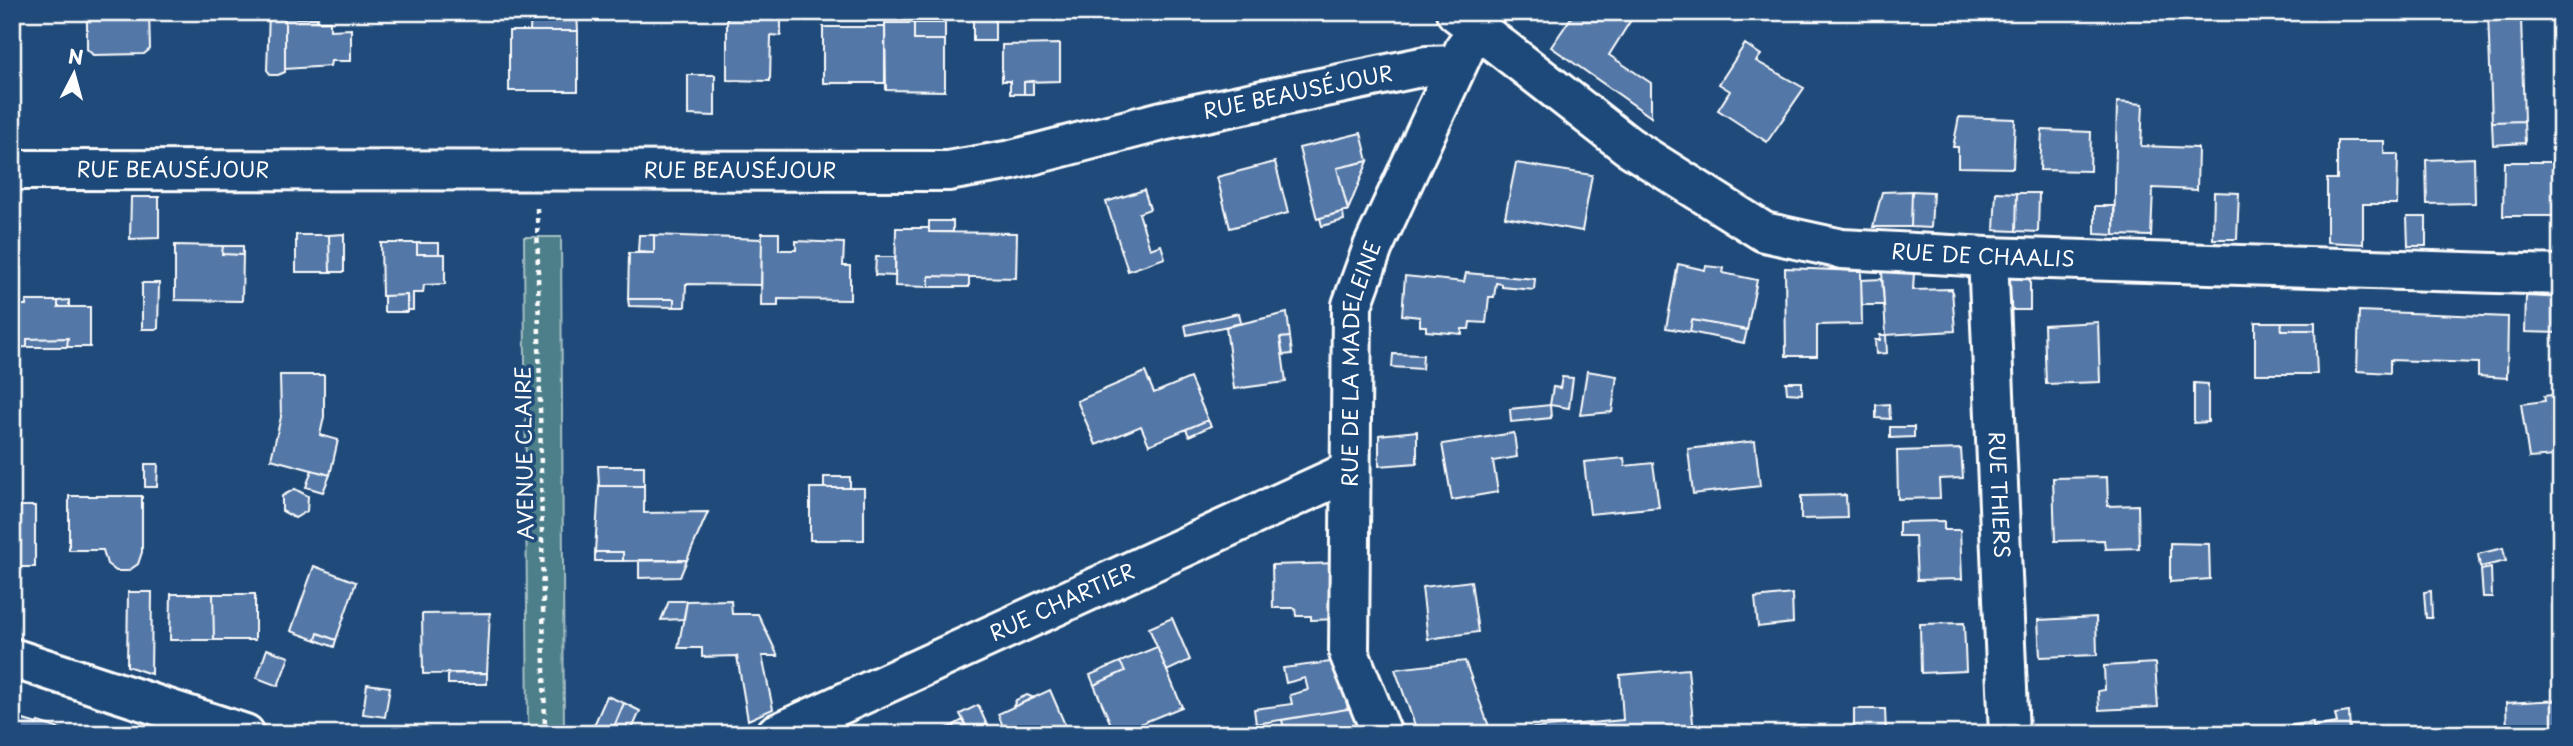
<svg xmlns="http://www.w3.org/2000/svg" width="2573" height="746" viewBox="0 0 2573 746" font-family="'Playpen Sans',sans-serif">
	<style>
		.green { fill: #4d7f8a; stroke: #a6bfc4; stroke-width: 2 }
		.building { fill: #5377a6; stroke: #fff; stroke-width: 2 }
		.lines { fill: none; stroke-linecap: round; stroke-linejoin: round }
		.minor-casing { stroke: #fff; stroke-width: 44 }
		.path { stroke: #fff; stroke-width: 4.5; stroke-dasharray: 5 5; stroke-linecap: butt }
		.minor { stroke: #1f4a7a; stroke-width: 38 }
		.labels { text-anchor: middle; stroke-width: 7; stroke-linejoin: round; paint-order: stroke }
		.street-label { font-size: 21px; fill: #fff; stroke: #1f4a7a }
	</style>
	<rect width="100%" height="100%" fill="#1f4a7a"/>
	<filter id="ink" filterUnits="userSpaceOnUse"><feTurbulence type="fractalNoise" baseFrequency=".0143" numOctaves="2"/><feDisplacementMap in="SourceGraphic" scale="14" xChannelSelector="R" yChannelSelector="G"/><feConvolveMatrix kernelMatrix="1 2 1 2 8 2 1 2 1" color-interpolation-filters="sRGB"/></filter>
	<g filter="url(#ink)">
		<!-- green -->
		<path class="green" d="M524 237H561L564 734H528Z"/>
		<!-- building -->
		<path class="building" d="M87 12H149L150 49 144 54 93 55 87 49Z
			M269 12 285 15V72L278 75H271L267 70Z
			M531 12H577L578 31H530Z
			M738 12H781V36L771 35 770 81 727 80V15H738Z
			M973 12H995V41H973Z
			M1575 12H1636L1609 55 1651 83V117L1551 47Z
			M2488 12H2515V17H2521L2524 121 2492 122Z
			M285 18H318L317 21H330V30L351 29V61H331L330 66 285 69Z
			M885 23H914V40H945V91L886 90Z
			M914 23H945V40H914Z
			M823 27H885V83H823Z
			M509 31H578V91H509Z
			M1060 44V81L1024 82V94H1010V81H1002V45Z
			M1745 44 1761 55 1756 61 1804 88 1767 142 1718 110 1730 91 1719 84Z
			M688 75H715V116L688 115Z
			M1033 81V94H1024V82Z
			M2117 102 2143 104 2141 146 2198 148 2197 190 2153 188 2151 236 2114 235Z
			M1959 117 2015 119 2013 168 1958 167V147H1953Z
			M2524 121 2525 143 2493 145 2492 122Z
			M2042 130 2091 132 2090 171 2040 170Z
			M1361 133 1368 161 1337 168 1348 210 1317 219 1299 148Z
			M2337 141H2384V154H2398L2397 204H2363V244L2327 242V179H2337Z
			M2474 158 2475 203 2427 204 2426 160Z
			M1368 161 1348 210 1337 168Z
			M1275 162 1288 213 1230 228 1217 177Z
			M2504 162H2558L2557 216H2503Z
			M1516 163 1592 175 1582 231 1505 217Z
			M1144 190 1150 209 1139 213 1150 249 1161 245 1165 258 1128 271 1106 202Z
			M1912 191 1933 192 1931 228 1911 227Z
			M1912 191 1911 227H1873L1882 192Z
			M1996 192 2017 193 2016 231 1994 230Z
			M2214 192 2239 193 2237 239H2213Z
			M2017 193H2039L2038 232 2016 231Z
			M131 197H159V238L130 239Z
			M2095 206H2114V235L2095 234Z
			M1343 212 1344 220 1322 226 1320 218Z
			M2407 217H2426V246H2408Z
			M929 221H953V232H929Z
			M896 228H929V232L1017 233 1016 278 929 276V287L895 286Z
			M762 233H779V250H796V241L844 243 843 266H850V300L778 299V306H761Z
			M344 234V272H330L329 235Z
			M296 235H329L330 272H296Z
			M639 235H654V253L638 252Z
			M654 235 762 239 761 285 686 284 685 307H674V299H628L629 253H654Z
			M381 243H417V254H445V284L424 285 423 293H413V310H407V295L382 296Z
			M417 243H439V254H417Z
			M175 245 223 246 222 254 243 255 242 301 175 300Z
			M223 246H243V255L222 254Z
			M876 257H895V276L875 275Z
			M1678 264 1705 270 1706 266 1724 268 1723 273 1757 280 1747 330 1692 320 1690 332 1666 328Z
			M1785 268 1861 271 1862 324 1817 325V356H1786Z
			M1882 272H1914L1913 290 1952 289 1955 331 1886 335Z
			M1466 273 1535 279 1534 290 1502 287V284L1496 283 1494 297H1489L1486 323 1470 322 1469 329H1462V334L1426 331V326H1420V317L1402 315 1405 276 1464 282Z
			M929 276 969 277V287H929Z
			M2009 278H2030V310H2011Z
			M1882 279 1884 305H1862L1861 280Z
			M142 283H159L158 329H142Z
			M407 295 408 312H384V296Z
			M2526 296 2561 298V333L2525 332Z
			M628 299H674V307L629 306Z
			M69 300V307H58V301Z
			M26 301H58V307H90V347H67L68 338 27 339V347L12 348V305H26Z
			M2359 311 2508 317 2507 378 2478 376V363L2390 360V373L2357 371Z
			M1239 313 1241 323 1187 335 1185 325Z
			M1287 313 1290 337 1280 338 1286 382 1234 389 1226 327Z
			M1692 320 1747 330 1744 343 1690 332Z
			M2098 322 2100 382 2046 384 2044 325Z
			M2255 322H2282L2281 330H2315L2317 374H2255Z
			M2282 322H2315V330H2281Z
			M1880 335H1886L1887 353 1876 354 1875 340H1880Z
			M1290 337 1292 354 1283 355 1280 338Z
			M68 338 67 347H27V339Z
			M1393 354 1423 355 1422 369 1392 367Z
			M1587 371 1617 376 1612 412 1580 415Z
			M1145 372 1154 393 1190 378 1208 420 1149 445 1141 426 1096 445 1077 401Z
			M280 375H324V417L320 435 338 440 330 475 271 459 281 417Z
			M1562 377 1573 378 1569 408 1550 405 1553 387 1560 388Z
			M1786 382H1802V394L1787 393Z
			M2194 383 2208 384V422L2194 423Z
			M2559 394 2561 458 2556 459 2555 456 2529 458 2521 404 2545 401 2544 396Z
			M1889 404 1890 419 1876 418V405Z
			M1550 405 1551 418 1511 422 1510 409Z
			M1208 420 1211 426 1189 436 1186 429Z
			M1890 427H1914V437L1890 438Z
			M12 430H20L19 438H12Z
			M1417 431V463L1379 466V435Z
			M1514 433 1517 457 1493 461 1498 492 1452 500 1442 444Z
			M1755 441 1760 486 1693 494 1688 449Z
			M1961 449 1963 478 1939 479 1940 498 1898 499 1897 451Z
			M1624 458 1625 466 1653 463 1659 507 1590 514 1584 462Z
			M145 464H158L157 487H145Z
			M598 466H644V486H599Z
			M312 470 330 475 323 492 306 487Z
			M824 477H850V488H824Z
			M2107 477 2108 506 2138 505 2139 548 2105 549 2104 540 2055 541 2053 478Z
			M599 486H644V513L708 512 687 560 623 561V552H595Z
			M810 488H864V540H810Z
			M295 489 308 496 307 511 295 518 282 511V496Z
			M1846 495 1847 518 1801 519V496Z
			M69 496H142V552L138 564 128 571H116L107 564 103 550H69Z
			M12 506H35V567H12Z
			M1944 521V530H1960L1962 579 1917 580 1915 536H1899V522Z
			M2170 543 2209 544 2210 579 2170 582Z
			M2503 548 2506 561 2480 567 2478 554Z
			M595 552H623V561H595Z
			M639 560H687L680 577 639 578Z
			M1339 563 1340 619 1311 620V616H1296L1295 608H1273L1272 565Z
			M314 566 356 582 336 640 318 633 316 640 291 631Z
			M2491 568 2492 597H2483L2481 570Z
			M1471 581 1478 632 1428 639 1422 587Z
			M2431 591 2432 618H2426L2424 592Z
			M128 592H152L151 674 127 666Z
			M171 594H213L214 640H170Z
			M213 594H255V640H214Z
			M1792 594 1793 623 1758 627 1755 598Z
			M731 600 732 614H758L778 656H762L773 709 748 720 737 656 702 657V648H678L687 601Z
			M669 601H687L684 619 661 620Z
			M490 613 487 673 423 674 422 614Z
			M2096 617 2097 655 2040 657 2038 620Z
			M1172 618 1190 660 1167 671 1149 628Z
			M1964 623 1966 671 1921 673 1920 624Z
			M318 633 336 640 334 647 316 640Z
			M1157 647 1182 707 1115 734 1094 685 1125 671 1120 662Z
			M267 649 289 657 278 686 257 678Z
			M1338 661 1348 709 1256 724 1254 709 1292 704 1290 695 1308 690 1305 678 1286 683 1283 668Z
			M1465 661 1491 732 1623 720 1620 675 1688 669 1694 734H1418L1395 669Z
			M1120 662 1125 671 1094 685 1090 675Z
			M2155 663 2158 707 2099 710 2098 691 2105 690 2104 666Z
			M448 673H487V684H448Z
			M367 684 390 687 385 717 363 714Z
			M1050 690 1069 734H1006L998 714Z
			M1027 695 1034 698 1013 707 1016 700Z
			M607 696 624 703 611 734H596L591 732Z
			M2561 700V734H2507L2506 703Z
			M624 703 640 711 630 734H611Z
			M978 705 991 734H934L954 725 956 731 966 726 960 714Z
			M1352 708 1362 734H1285L1282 720Z
			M1854 709H1885L1886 734H1854Z
			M2349 712 2350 734H2240L2313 722V727L2337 723 2335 714Z
			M20 719 37 724 38 722 76 734H15Z
			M963 720 966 726 956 731 954 725Z
			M1796 725H1808V734H1796Z"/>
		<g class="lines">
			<!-- minor casing -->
			<g class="minor-casing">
				<g id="minor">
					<path id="s1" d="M1456 12 1628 146 1764 232 1842 249 1988 257 2561 275"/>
					<path id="s2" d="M12 170 948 171 1012 160 1162 121 1426 66 1456 65"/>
					<path id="s3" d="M1988 257 2009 734"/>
					<path d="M12 658 245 734"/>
					<path id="s4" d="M776 734 1348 472"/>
					<path id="s5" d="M1382 734 1349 653 1352 305 1373 247 1466 46"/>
				</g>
			</g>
			<!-- path -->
			<path class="path" d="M537 208 545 734"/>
			<!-- minor -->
			<use href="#minor" class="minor"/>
		</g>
	</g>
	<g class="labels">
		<!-- street labels -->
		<g class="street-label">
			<text dy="7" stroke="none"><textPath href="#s2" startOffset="1295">RUE BEAUSÉJOUR</textPath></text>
			<text dy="7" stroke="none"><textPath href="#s2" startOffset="161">RUE BEAUSÉJOUR</textPath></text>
			<text dy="7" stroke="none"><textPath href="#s2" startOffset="728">RUE BEAUSÉJOUR</textPath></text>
			<text dy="7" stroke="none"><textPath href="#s1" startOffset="600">RUE DE CHAALIS</textPath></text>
			<text dy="7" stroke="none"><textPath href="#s5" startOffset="378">RUE DE LA MADELEINE</textPath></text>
			<text transform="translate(525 453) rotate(-91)" y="7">AVENUE CLAIRE</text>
			<text dy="7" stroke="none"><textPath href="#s3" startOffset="238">RUE THIERS</textPath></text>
			<text dy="7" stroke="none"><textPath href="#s4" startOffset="315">RUE CHARTIER</textPath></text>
		</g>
	</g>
	<!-- margin -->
	<rect width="2573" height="746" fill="none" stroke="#1f4a7a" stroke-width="42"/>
	<rect x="21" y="21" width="2531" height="704" fill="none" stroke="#fff" stroke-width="2.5" filter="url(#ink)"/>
	<!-- north arrow -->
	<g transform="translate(74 74) rotate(6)" stroke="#1f4a7a" stroke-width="5" paint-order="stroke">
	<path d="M0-5L12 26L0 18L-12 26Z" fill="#ffffff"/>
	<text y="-10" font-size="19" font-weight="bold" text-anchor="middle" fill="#ffffff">N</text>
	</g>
</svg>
